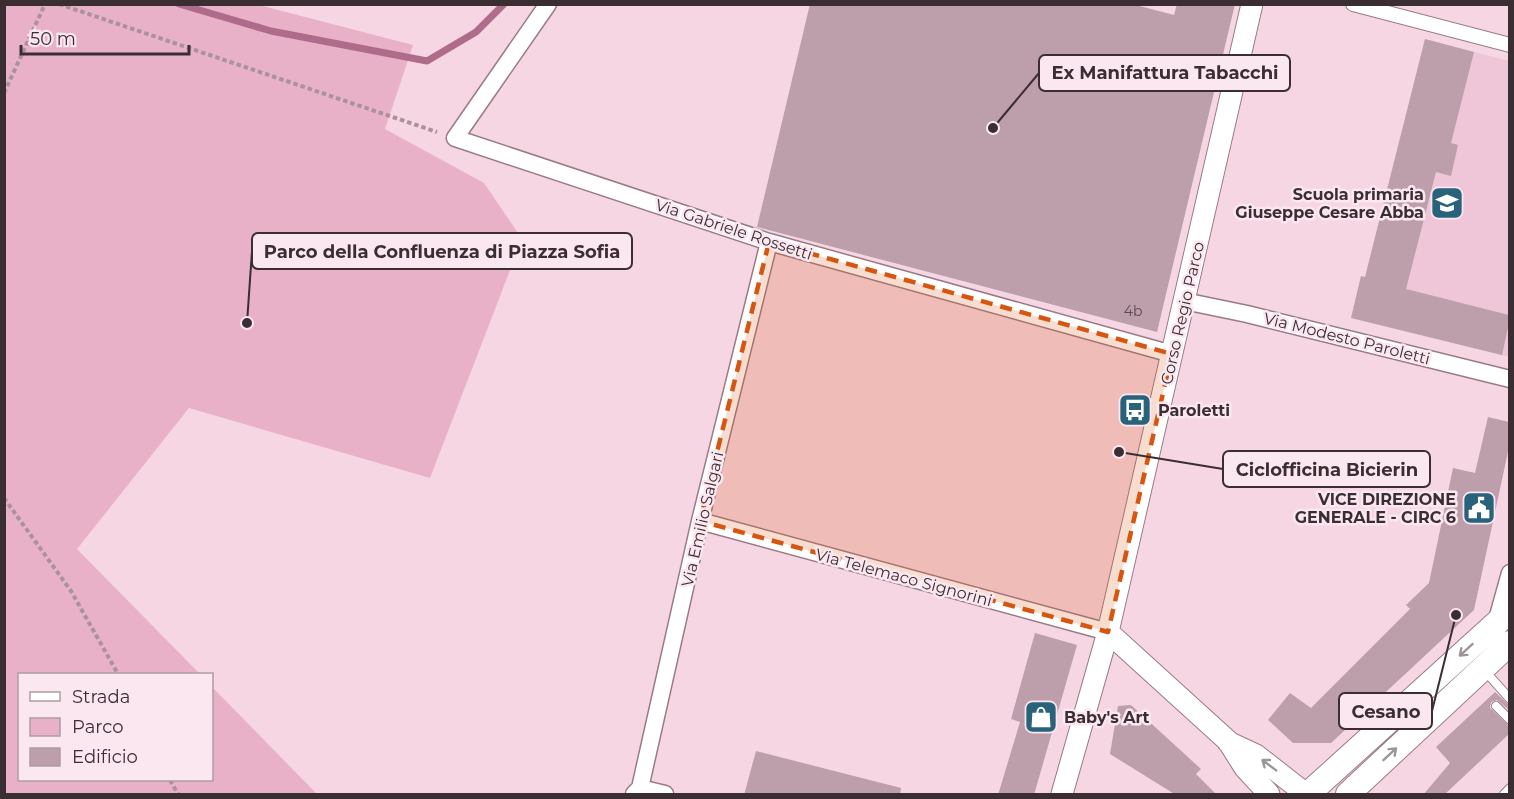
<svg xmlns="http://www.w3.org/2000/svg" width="1514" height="799" viewBox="0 0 1514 799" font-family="Montserrat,sans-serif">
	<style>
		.built { fill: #eec6d7 }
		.green { fill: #e8b1c8 }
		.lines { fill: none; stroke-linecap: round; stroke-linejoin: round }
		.stream { stroke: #af6b8a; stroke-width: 7 }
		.building { fill: #bd9eab }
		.service-casing { stroke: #997b87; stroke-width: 10 }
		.pedestrian-casing { stroke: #997b87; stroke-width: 16 }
		.minor-casing { stroke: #997b87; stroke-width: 19 }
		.tertiary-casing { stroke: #997b87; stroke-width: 23 }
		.secondary-casing { stroke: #997b87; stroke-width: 26 }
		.path { stroke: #aa929c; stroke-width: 4; stroke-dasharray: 4.5 3; stroke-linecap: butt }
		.service { stroke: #fff; stroke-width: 8 }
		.pedestrian { stroke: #fff; stroke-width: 14 }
		.minor { stroke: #fff; stroke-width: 16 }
		.tertiary { stroke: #fff; stroke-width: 21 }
		.secondary { stroke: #fff; stroke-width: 24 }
		.oneway { stroke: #9d9699 }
		.marked { fill: #d75510; fill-opacity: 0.2; stroke: #d75510; stroke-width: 4.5; stroke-dasharray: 12 8; stroke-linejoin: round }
		.labels { text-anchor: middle; stroke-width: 5; stroke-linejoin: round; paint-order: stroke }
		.number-label { font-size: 14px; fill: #5c4a51 }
		.poi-label { font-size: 16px; font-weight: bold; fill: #3b2e33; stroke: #fbe7ef; text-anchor: end }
		.street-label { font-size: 16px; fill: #3b2e33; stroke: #fbe7ef }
		.leader { fill: none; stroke: #3b2e33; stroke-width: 2 }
		.callout-dot { fill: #3b2e33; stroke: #fbe7ef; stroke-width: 2 }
		.callout { fill: #fbe7ef; stroke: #3b2e33; stroke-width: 2 }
		.callout-label { font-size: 18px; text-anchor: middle; font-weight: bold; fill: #3b2e33 }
	</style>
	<rect width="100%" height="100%" fill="#f6d6e3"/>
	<!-- built -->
	<path class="built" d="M1425 39 1509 61V357L1351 318 1361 276 1365 277Z"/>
	<!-- green -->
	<path class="green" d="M5 4 259 5 413 45 385 129 484 183 522 239 430 478 189 408 77 549 200 674H20V780H212V687L317 794H5Z"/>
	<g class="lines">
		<!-- stream -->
		<path class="stream" d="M179 4 271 31 427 61 476 32 504 4"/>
	</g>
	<!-- building -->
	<path class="building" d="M810 4H1132L1174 15 1177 4H1235L1157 332 757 227Z
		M1425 39 1474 52 1451 143 1458 145 1451 176 1436 172 1406 289 1509 315V323L1502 355 1351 318 1361 276 1365 277Z
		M1488 417 1509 422V447L1474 610 1331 743H1293L1268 720 1290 693 1311 708 1410 609 1406 605 1429 583 1453 468 1475 473Z
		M1035 633 1077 645 1034 795H998L1020 722 1011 719Z
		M1495 692 1509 705V710L1497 700 1491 702 1490 708 1509 726V734L1444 795H1423L1450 763 1436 747Z
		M1131 705 1201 769 1196 774 1217 795H1176L1110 754 1118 706Z
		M756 751 901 788 900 795H744Z"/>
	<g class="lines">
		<!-- service casing -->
		<g class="service-casing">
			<path id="service" d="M1485 671 1510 699
				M1496 706 1510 720
				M1504 794 1510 788"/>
		</g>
		<!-- pedestrian casing -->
		<g class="pedestrian-casing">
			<path id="pedestrian" d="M1353 4 1510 45"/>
		</g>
		<!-- minor casing -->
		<g class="minor-casing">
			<path id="minor" d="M548 4 455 138 769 242 1172 354
				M1184 301 1247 314 1510 379
				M700 521 1108 632
				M1496 623 1510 573
				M640 788 665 794
				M634 794 640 788 700 521 769 242"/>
		</g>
		<!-- tertiary casing -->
		<g class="tertiary-casing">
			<path id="tertiary" d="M1108 632 1228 741 1245 768 1269 794
				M1228 742 1256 755 1306 794
				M1062 794 1108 632 1252 4"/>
		</g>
		<!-- secondary casing -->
		<g class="secondary-casing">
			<path id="secondary" d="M1308 794 1510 611
				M1348 794 1510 643"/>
		</g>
		<!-- path -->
		<path class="path" d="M59 4 437 132
			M4 93 45 4
			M4 498 71 591 118 674
			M170 780 178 794"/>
		<!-- service -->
		<use href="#service" class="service"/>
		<!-- pedestrian -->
		<use href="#pedestrian" class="pedestrian"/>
		<!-- minor -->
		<use href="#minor" class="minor"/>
		<!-- tertiary -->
		<use href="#tertiary" class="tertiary"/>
		<!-- secondary -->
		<use href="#secondary" class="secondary"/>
	</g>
	<!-- one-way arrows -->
	<defs><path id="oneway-shaft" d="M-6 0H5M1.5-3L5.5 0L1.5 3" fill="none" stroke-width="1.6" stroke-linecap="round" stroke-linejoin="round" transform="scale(1.5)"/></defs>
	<g class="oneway">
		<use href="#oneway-shaft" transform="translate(1466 650) rotate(138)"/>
		<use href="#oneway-shaft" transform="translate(1390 754) rotate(-43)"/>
		<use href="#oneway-shaft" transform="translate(1269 765) rotate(-143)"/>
	</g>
	<!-- marked area -->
	<path class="marked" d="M769 242 1172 354 1108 632 700 521Z"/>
	<!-- icons -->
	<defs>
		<g id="school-square" transform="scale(1.725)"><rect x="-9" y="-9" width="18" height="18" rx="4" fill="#28637b" stroke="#fbe7ef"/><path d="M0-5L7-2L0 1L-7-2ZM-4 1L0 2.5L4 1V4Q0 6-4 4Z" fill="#fff"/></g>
		<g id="bus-square" transform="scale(1.725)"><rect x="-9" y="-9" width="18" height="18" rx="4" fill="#28637b" stroke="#fbe7ef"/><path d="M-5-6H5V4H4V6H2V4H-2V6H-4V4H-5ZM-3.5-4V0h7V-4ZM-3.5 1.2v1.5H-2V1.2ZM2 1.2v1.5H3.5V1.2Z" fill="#fff"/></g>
		<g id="civic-square" transform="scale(1.725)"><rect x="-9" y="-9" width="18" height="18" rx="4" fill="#28637b" stroke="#fbe7ef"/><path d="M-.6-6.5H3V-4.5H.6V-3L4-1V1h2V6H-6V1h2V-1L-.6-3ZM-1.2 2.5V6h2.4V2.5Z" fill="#fff"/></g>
		<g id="shop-square" transform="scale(1.725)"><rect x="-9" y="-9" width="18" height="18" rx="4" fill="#28637b" stroke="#fbe7ef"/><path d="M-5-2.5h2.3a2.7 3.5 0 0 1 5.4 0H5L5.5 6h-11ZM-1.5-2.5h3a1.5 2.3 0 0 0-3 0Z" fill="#fff"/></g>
	</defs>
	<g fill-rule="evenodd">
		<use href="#school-square" x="1447" y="203"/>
		<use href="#bus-square" x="1135" y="410"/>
		<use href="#civic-square" x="1479" y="508"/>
		<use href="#shop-square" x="1041" y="717"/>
	</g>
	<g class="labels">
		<!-- number labels -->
		<g class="number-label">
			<text x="1133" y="316">4b</text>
		</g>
		<!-- poi labels -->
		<g class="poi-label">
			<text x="1424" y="200">Scuola primaria<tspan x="1424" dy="18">Giuseppe Cesare Abba</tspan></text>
			<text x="1158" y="416" text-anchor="start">Paroletti</text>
			<text x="1456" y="505">VICE DIREZIONE<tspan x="1456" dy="18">GENERALE - CIRC 6</tspan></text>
			<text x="1064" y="723" text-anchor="start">Baby's Art</text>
		</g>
		<!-- street labels -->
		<g class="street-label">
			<text transform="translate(734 229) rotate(18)" y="6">Via Gabriele Rossetti</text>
			<text transform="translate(1182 313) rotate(-77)" y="6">Corso Regio Parco</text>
			<text transform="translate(1347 338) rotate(14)" y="6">Via Modesto Paroletti</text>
			<text transform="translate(702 519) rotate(-77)" y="6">Via Emilio Salgari</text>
			<text transform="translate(904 577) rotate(15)" y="6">Via Telemaco Signorini</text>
		</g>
	</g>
	<!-- callouts -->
	<path class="leader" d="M993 128L1039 73M247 323L252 251M1119 452L1223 469M1456 615L1432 711"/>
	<g class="callout-dot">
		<circle cx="993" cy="128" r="6"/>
		<circle cx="247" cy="323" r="6"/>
		<circle cx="1119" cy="452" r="6"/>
		<circle cx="1456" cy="615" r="6"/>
	</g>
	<g class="callout">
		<rect x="1039" y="55" width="251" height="36" rx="6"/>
		<rect x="252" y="233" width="380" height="36" rx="6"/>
		<rect x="1223" y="451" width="207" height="36" rx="6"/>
		<rect x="1339" y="693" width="93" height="36" rx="6"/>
	</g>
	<g class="callout-label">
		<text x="1165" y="79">Ex Manifattura Tabacchi</text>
		<text x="442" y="258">Parco della Confluenza di Piazza Sofia</text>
		<text x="1327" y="476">Ciclofficina Bicierin</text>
		<text x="1386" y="718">Cesano</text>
	</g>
	<!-- border -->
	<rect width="1514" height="799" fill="none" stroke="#3b2e33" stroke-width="12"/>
	<!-- legend -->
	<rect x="18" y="673" width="195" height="108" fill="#fbe7ef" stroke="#ae9da4" stroke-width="1.5"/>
	<rect x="30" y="692" width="30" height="9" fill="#ffffff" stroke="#ae9da4" stroke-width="1.5"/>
	<text x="72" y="703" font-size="18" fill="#3b2e33">Strada</text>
	<rect x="30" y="718" width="30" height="18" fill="#e8b1c8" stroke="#ae9da4" stroke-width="1.5"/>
	<text x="72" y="733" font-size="18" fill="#3b2e33">Parco</text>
	<rect x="30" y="748" width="30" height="18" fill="#bd9eab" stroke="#ae9da4" stroke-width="1.5"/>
	<text x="72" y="763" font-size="18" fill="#3b2e33">Edificio</text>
	<!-- scale -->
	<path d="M21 45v9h168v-9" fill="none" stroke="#3b2e33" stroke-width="3"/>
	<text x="30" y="45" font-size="18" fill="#3b2e33" stroke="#fbe7ef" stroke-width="4.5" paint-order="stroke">50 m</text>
</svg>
